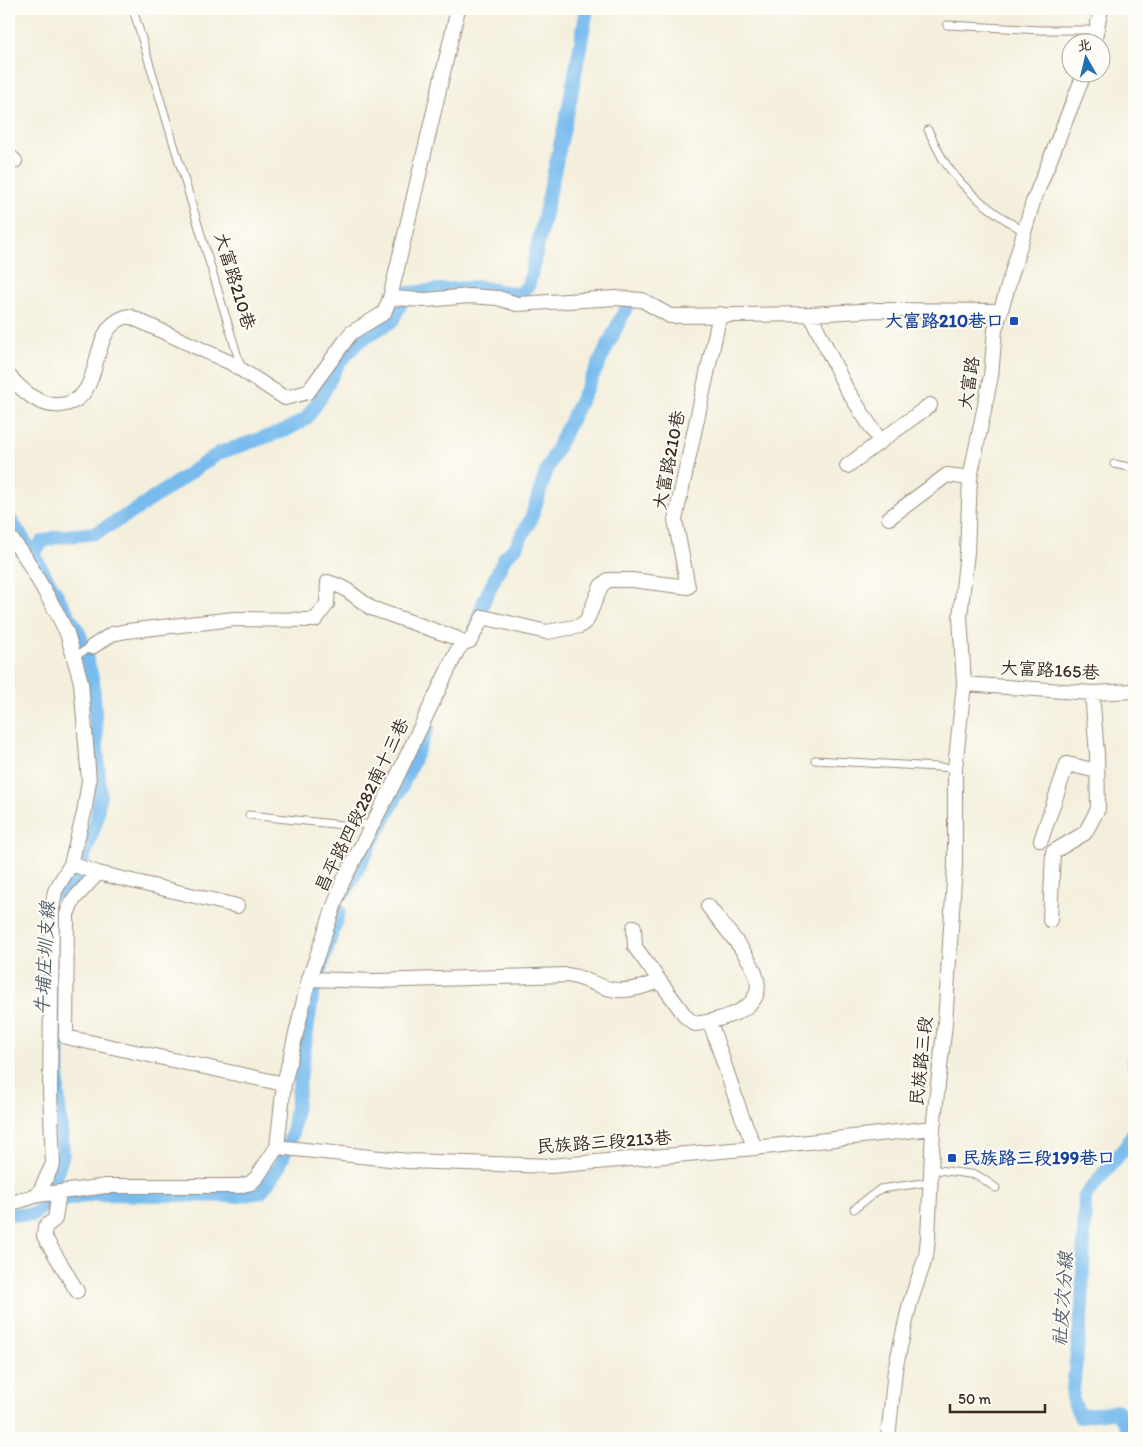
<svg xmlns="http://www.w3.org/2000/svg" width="1143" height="1447" viewBox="0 0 1143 1447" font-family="Itim,'LXGW WenKai TC',sans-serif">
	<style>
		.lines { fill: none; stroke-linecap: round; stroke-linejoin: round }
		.canal { stroke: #78bcee; stroke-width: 14 }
		.lane-casing { stroke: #988c7d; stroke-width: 9 }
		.street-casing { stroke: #988c7d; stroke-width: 16 }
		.lane { stroke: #fff; stroke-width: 7 }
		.street { stroke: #fff; stroke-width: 14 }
		.transit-dot { fill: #1a4fb4; stroke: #fdfcf7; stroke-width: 2 }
		.labels { text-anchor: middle; stroke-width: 4; stroke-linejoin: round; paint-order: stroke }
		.street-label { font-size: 18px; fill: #3b2a1e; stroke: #fdfcf7 }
		.transit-label { font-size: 18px; font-weight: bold; fill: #164399; stroke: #fdfcf7; text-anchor: end }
		.water-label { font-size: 19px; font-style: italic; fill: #505d67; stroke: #fdfcf7 }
	</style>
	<rect width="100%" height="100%" fill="#fdfcf7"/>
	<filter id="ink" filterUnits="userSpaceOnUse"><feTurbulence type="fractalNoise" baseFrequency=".02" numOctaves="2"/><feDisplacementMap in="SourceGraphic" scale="10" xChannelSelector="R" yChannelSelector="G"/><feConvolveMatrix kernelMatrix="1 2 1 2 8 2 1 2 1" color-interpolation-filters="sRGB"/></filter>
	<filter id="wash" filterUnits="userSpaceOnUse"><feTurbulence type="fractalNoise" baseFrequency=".0096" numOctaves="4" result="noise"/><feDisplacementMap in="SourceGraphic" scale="20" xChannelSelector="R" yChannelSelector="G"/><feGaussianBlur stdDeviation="1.12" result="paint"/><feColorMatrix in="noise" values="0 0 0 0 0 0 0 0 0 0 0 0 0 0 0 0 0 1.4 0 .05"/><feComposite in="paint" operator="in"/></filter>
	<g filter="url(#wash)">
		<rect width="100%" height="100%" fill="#f4efdc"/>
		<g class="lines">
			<!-- canal -->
			<path class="canal" d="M9 518 33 554 80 635 93 681 100 794 96 822 76 879 63 896 60 916 58 1093 63 1154 47 1203 33 1215 9 1214
				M33 554 42 542 56 537 96 533 136 510 219 453 286 430 306 419 321 397 338 364 358 342 392 321 406 293 479 287 519 295 529 284 570 101 587 9
				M475 627 484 601 505 557 515 548 531 519 547 469 628 304
				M346 891 402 786 428 727
				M1134 1049V1064
				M47 1203 95 1194 239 1196 261 1192 279 1167 292 1134 312 997 339 911
				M1126 1438V1426L1118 1411 1080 1416 1072 1398 1082 1306 1085 1196 1127 1145 1134 1131"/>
		</g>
	</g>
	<g filter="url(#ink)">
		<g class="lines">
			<!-- lane casing -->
			<g class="lane-casing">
				<path id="lane" d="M133 9 241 367
					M947 25 1041 30H1098
					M928 130C934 141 939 154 946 164 967 194 995 214 1025 232
					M1114 464 1134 468
					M74 656 92 647
					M815 760 955 768
					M249 815 343 825 365 824 371 827
					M931 1169 977 1175 996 1188
					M854 1209 880 1189 930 1182"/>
			</g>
			<!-- street casing -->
			<g class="street-casing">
				<path id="street" d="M1094 42 1101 9
					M9 156 15 161
					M390 298 426 300 469 296 498 298 517 304 616 298 642 300 670 316 810 314 877 310 1001 311
					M810 314 846 388 880 441
					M9 376C22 390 39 407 60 405 110 400 83 326 129 316L231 363 285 398 308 392 351 333 384 313 390 298 458 9
					M847 466 930 405
					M889 518 947 475 970 478
					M9 536 24 555 56 611 67 633 81 682 89 781 84 813 71 864 55 891 52 909 50 1090 53 1164 38 1195
					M92 647 112 634 127 631 234 619 315 620 327 604 328 582 344 588 371 608 456 638 463 643
					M964 684 1092 693 1134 691
					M1041 840 1067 764 1097 771
					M71 864 98 873
					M237 906 98 873 73 900 67 914 66 1037 284 1084
					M1050 920 1053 852 1085 833 1098 809 1097 754 1092 693
					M634 927 635 947 686 1017 695 1024C800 1007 751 961 708 906
					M309 979 376 981 567 975C585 977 601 989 617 990 632 991 646 986 660 981
					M710 1022 741 1114 755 1148
					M277 1147 408 1161 550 1166 755 1148 933 1128
					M59 1192 55 1219 45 1227 44 1236 77 1291
					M9 1204 38 1195 106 1186H239L251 1183 257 1177 277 1147 284 1084 309 979 342 883 394 783 457 651 463 643 470 641 483 617 547 632 580 626 587 620 601 586 608 580H632L688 587 675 520 720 314
					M888 1438 895 1370 910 1303 926 1256 928 1238 933 1128 945 1024 955 864V768L964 684 960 617 967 552 970 478 991 376 995 330 1033 202 1085 72"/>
			</g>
			<!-- lane -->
			<use href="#lane" class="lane"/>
			<!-- street -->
			<use href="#street" class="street"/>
		</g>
	</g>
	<!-- markers -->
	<g class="transit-dot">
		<rect x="1009" y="316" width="10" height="10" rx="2.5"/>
		<rect x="947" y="1153" width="10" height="10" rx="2.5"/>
	</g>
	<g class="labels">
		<!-- street labels -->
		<g class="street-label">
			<text transform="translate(235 281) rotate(73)" y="6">大富路210巷</text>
			<text transform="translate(969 383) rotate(-81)" y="6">大富路</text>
			<text transform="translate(669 460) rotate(-79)" y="6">大富路210巷</text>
			<text transform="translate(1050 670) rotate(3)" y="6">大富路165巷</text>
			<text transform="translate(362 805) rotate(-64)" y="6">昌平路四段282南十三巷</text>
			<text transform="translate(921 1061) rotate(-84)" y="6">民族路三段</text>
			<text transform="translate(604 1142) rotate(-4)" y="6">民族路三段213巷</text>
		</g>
		<!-- transit labels -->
		<g class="transit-label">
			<text x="1004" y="327">大富路210巷口</text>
			<text x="962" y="1164" text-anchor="start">民族路三段199巷口</text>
		</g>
		<!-- water labels -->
		<g class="water-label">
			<text transform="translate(44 958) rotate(-87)" y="7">牛埔庄圳支線</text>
			<text transform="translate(1062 1299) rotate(-86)" y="7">社皮次分線</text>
		</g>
	</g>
	<!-- margin -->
	<rect width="1143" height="1447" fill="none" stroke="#fdfcf7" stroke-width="30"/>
	<!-- north arrow -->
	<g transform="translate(1086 58) rotate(352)"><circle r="24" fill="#fdfcf7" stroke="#afa8a0"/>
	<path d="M0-4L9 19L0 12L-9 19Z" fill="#1f6fb2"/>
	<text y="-8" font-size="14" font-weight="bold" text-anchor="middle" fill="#3b2a1e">北</text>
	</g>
	<!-- scale -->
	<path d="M950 1404v8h95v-8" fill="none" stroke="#3b2a1e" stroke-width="2.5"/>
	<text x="958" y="1404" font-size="15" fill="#3b2a1e" stroke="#fdfcf7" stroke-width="4" paint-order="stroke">50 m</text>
</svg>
